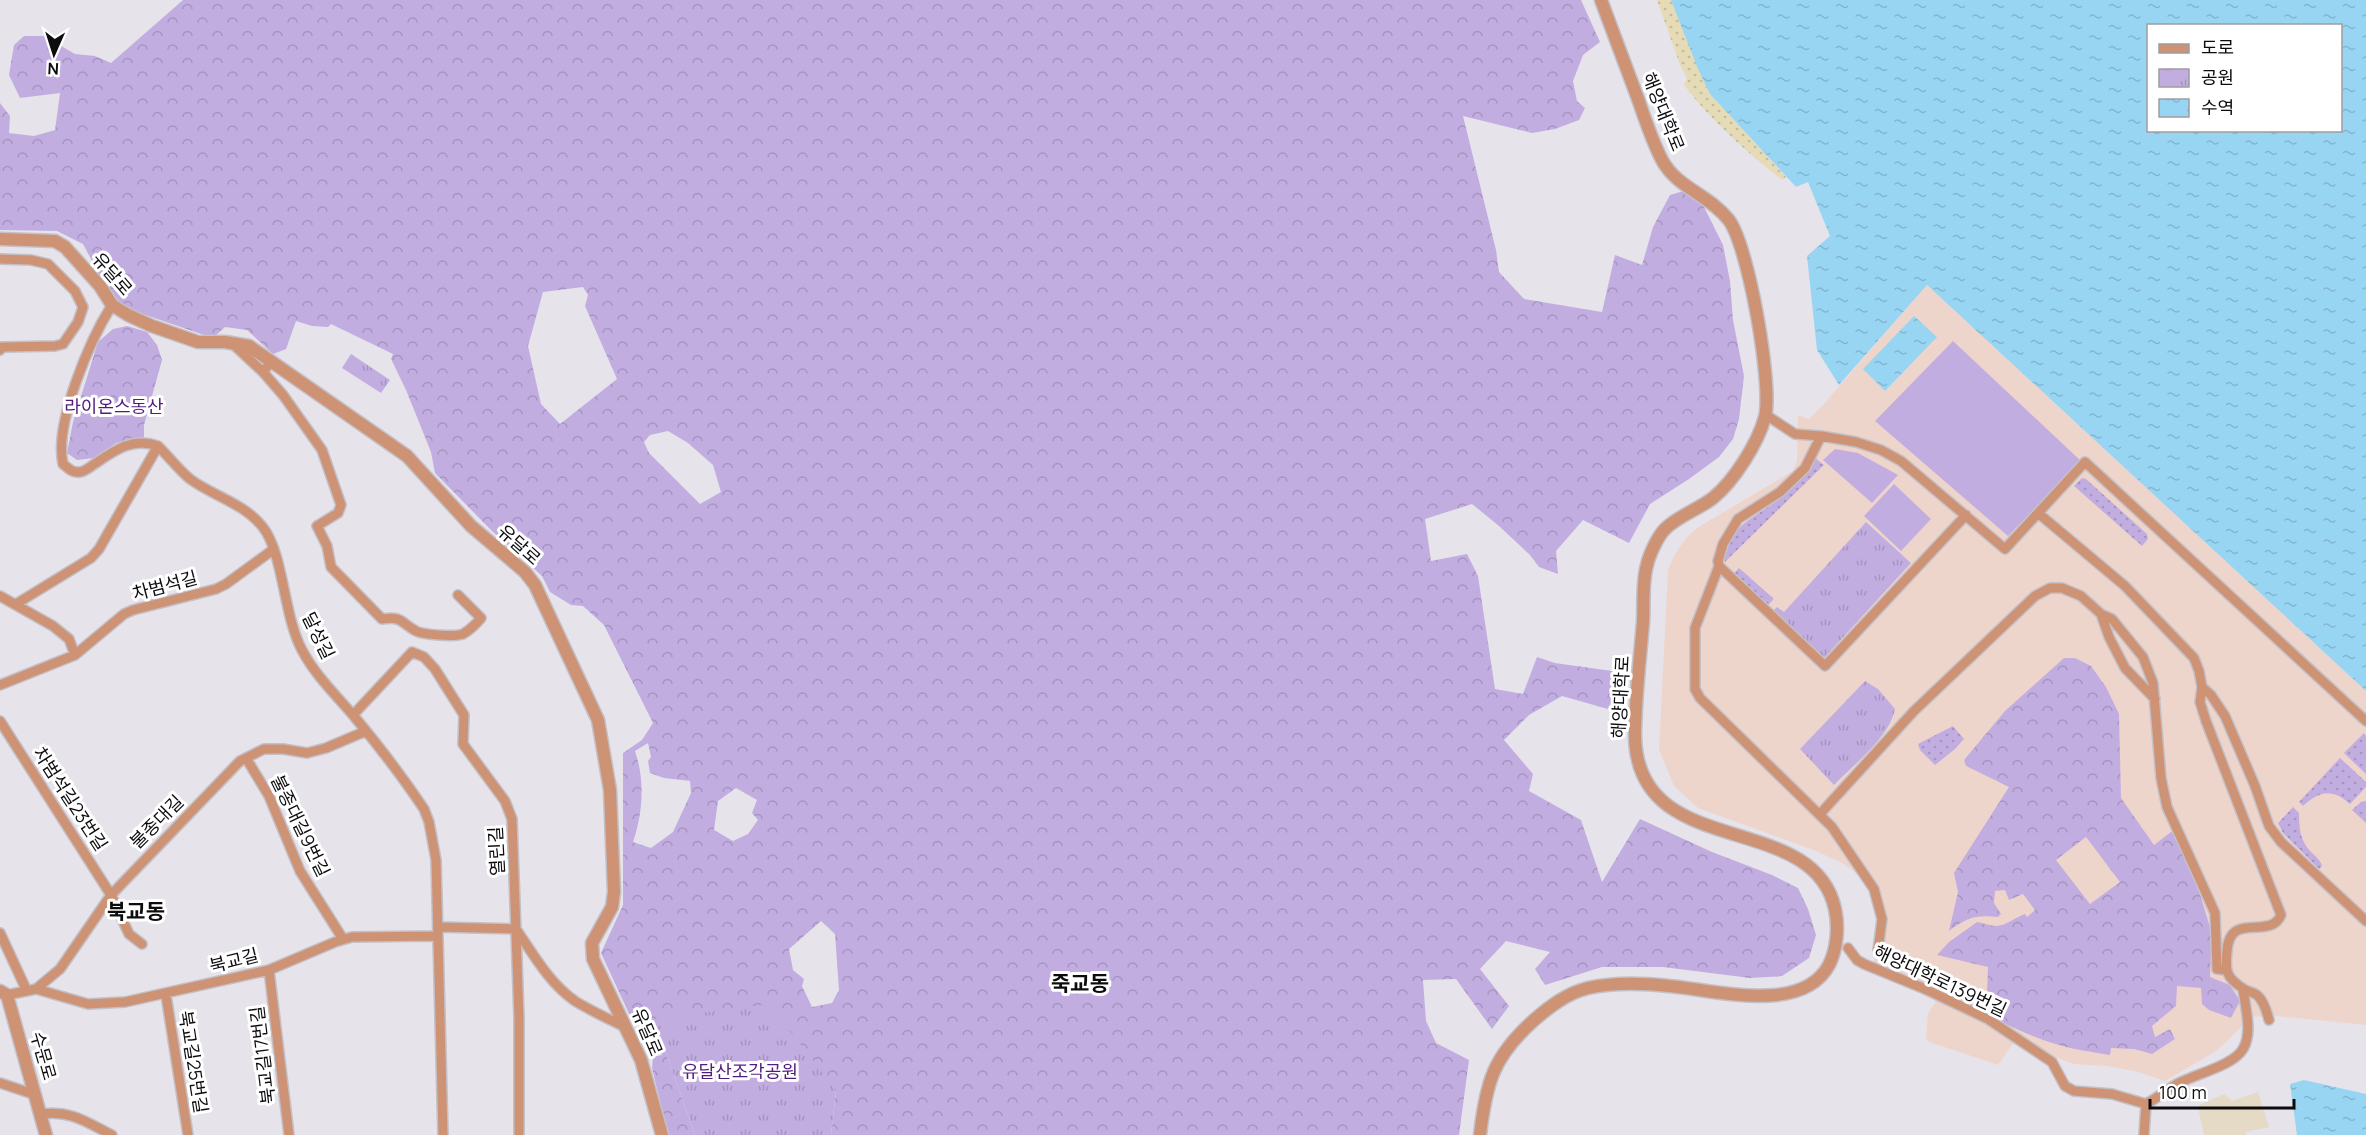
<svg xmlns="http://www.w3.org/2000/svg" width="2366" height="1135" viewBox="0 0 2366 1135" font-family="Manrope,'Noto Sans KR',sans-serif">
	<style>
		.commercial { fill: #e4dac5 }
		.education { fill: #eed5cc }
		.grass { fill: url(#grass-dots) }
		.forest { fill: url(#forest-crowns); fill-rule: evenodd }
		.sand { fill: url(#sand-dots) }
		.park { fill: url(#park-tufts) }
		.pitch { fill: #c2ade1 }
		.water { fill: url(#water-ripples); fill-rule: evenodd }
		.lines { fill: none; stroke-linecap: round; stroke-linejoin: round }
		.minor-casing { stroke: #c3c0c8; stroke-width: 12 }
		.tertiary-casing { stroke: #c3c0c8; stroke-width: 15 }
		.minor { stroke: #ce9375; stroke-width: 9 }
		.tertiary { stroke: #ce9375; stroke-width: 12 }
		.labels { text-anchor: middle; stroke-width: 6; stroke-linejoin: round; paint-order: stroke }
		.street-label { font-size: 18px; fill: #0c0b0e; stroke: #fff }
		.park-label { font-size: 18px; fill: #501c7e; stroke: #fff }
		.quarter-label { font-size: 21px; font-weight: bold; fill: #0c0b0e; stroke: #fff }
	</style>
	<defs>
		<pattern id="grass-dots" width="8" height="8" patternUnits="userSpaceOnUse" patternTransform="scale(1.5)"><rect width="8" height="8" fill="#c2ade1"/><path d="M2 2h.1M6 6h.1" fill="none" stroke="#a694c0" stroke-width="1.8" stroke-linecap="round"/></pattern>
		<pattern id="forest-crowns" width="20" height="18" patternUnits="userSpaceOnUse" patternTransform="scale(1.5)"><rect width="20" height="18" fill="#c2ade1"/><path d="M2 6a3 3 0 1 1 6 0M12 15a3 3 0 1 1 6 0" fill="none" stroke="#a694c0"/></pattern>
		<pattern id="sand-dots" width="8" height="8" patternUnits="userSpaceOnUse" patternTransform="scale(1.5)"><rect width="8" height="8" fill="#e5dcb7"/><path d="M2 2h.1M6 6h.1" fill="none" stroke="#c3bb9c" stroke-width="1.8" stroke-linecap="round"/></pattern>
		<pattern id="park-tufts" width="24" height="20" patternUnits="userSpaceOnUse" patternTransform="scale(1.5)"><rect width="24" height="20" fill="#c2ade1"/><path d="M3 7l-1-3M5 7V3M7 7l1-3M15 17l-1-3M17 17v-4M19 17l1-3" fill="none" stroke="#a694c0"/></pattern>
		<pattern id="water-ripples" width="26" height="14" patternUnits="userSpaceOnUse" patternTransform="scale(1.5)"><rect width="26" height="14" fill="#98d5f3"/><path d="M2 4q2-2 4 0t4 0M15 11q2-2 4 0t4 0" fill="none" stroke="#82b6cf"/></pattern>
	</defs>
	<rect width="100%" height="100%" fill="#e6e3eb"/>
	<!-- commercial -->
	<path class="commercial" d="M2258 1092 2269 1127 2246 1132V1135H2204L2198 1107 2200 1105 2224 1094 2232 1101Z"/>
	<!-- education -->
	<path class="education" d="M1927 285 2366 691V1025L2276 1016 2252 1017 2216 1051 2165 1081 2135 1071 2106 1066 2073 1064 2053 1056 2019 1035 1998 1065 1929 1042 1926 1038 1928 1013 1936 1001 1937 990 1874 966 1878 909 1861 877 1844 864 1814 850 1698 808 1674 786 1659 749 1668 570 1675 554 1687 537 1697 528 1793 471 1797 461 1798 415 1809 419 1823 405Z"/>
	<!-- grass -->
	<path class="grass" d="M1815 458 1824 465 1725 562C1719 532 1760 514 1778 500 1793 489 1804 473 1815 458Z
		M2082 478 2086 479 2147 534 2148 539 2142 546 2074 486Z
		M1739 568 1773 598V600L1768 605H1765L1732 575Z
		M1953 726 1964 739 1955 749 1935 765 1920 750 1918 744Z
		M2364 733 2366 736V774L2344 753Z
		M2340 758 2366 782V787L2350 804C2332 788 2320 791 2303 806L2299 802Z
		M2366 801V823L2352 810 2361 802Z
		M2293 807 2299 813C2299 828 2300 840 2310 851 2315 856 2320 859 2322 866L2319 869 2283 833 2278 823Z"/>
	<!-- forest -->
	<path class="forest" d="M183 0H1581L1600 42 1583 55 1573 81 1577 101 1585 108 1579 120 1555 129 1532 133 1463 116 1496 250 1499 272 1524 299 1602 312 1615 255 1642 265 1653 227 1670 195 1690 189 1701 201 1723 245 1730 281 1733 320 1744 376 1739 419 1733 439 1719 457 1689 479 1650 504 1629 543 1583 520 1556 551 1558 574 1539 567 1530 555 1499 526 1472 504 1425 519 1431 561 1467 554 1478 576 1495 689 1523 694 1537 657 1555 663 1619 672 1620 686 1608 709 1562 696 1529 715 1504 740 1533 774 1529 791 1581 820 1602 882 1640 819 1712 852 1772 875 1798 888 1808 909 1816 935 1809 958 1782 976 1750 978 1663 967H1602L1545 985 1535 969 1550 952 1506 941 1480 969 1509 1006 1492 1029 1456 979 1423 980 1426 1021 1436 1043 1469 1060 1459 1135H831L836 1090 654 1019 695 1135H668L652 1068 653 1057 662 1055 644 1019 631 1018 601 953 623 905V753L642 740 653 723 604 625 583 606 571 605 550 592 542 576 491 530 435 473 431 452 406 390 391 359 393 354 331 324 328 327 312 326 296 321 286 349 273 354 247 330 225 327 213 338 125 308 114 299 106 287 83 244 57 231 0 230V103L10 116 9 133 34 136 55 130 60 93 20 98 9 75 14 45 24 36H44L75 54 95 56 111 63ZM583 287 588 295 585 306 617 379 560 424 541 404 528 346 543 292ZM668 431 688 443 713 465 721 492 700 504 649 453 644 442 650 435ZM648 743 651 757 648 761 650 773 664 778 690 781 691 793 673 832 651 848 633 842C643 813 645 780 635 751ZM736 788 757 800 752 813 758 820 748 834 733 841 714 830 718 801ZM821 921 835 934 839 990 832 1003 812 1007 802 986 804 979 793 970 789 949Z
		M127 326 147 332 157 345 162 360 144 425V437L116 443 94 458 77 460 67 453 73 422 98 342 113 329Z
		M2064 658H2075L2091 666 2106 687 2119 714 2121 798 2154 845 2171 832 2174 833 2196 881 2212 934 2210 977 2230 985 2240 1001 2231 1018 2209 1010 2202 1004 2201 988 2177 986 2176 1006 2152 1026 2155 1037 2170 1029 2175 1039 2152 1054 2134 1049 2111 1048 2110 1055C2093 1052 2075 1050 2059 1045 2021 1034 1986 1014 1951 996L1952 990 1987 993 1988 967 1937 955 1949 942 1977 922C1983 923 1991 926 1997 926 2007 925 2016 917 2025 914L2027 917 2035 910 2023 894 2009 900 2005 890 1995 891 1994 903 2001 914 1998 917C1975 915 1968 917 1949 931L1958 892 1954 873 2009 787 1966 766 1964 760 2005 711ZM2086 837 2120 882 2090 904 2056 860Z"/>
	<!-- sand -->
	<path class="sand" d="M1657 0H1673L1710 94 1786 177 1782 180C1746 151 1712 122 1684 85L1687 78 1680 65Z"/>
	<!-- park -->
	<path class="park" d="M351 354 390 380 381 393 342 368Z
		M1866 522 1911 563 1824 658 1773 612 1777 607 1784 612Z
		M1865 681 1878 689 1895 709C1889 738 1854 764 1834 785L1800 749Z
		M769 1004 836 1090 831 1135H695L654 1019Z"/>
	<!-- pitch -->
	<path class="pitch" d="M1953 341 2081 461 2008 536 1875 421Z
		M1835 449 1858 453 1898 475 1872 503 1823 460Z
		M1894 484 1931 519 1901 551 1864 516Z"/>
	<!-- water -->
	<path class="water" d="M1671 0H2366V691L1927 285 1839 385 1817 350 1807 256 1830 236 1808 182 1796 187 1710 94 1698 69ZM2148 26H2340V130H2148Z
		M1914 316 1937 337 1885 391 1863 369Z
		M2304 1080 2366 1094V1135H2297L2290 1084Z"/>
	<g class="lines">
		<!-- minor casing -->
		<g class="minor-casing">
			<path id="minor" d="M0 259 31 260 48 264 75 291 83 307 78 322 63 344 55 346 6 347H2L0 350
				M112 305C90 340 54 423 63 464 68 468 72 473 80 472 86 471 91 466 96 463 116 449 134 437 158 446 169 457 179 470 190 479 213 496 243 503 262 526 284 553 283 615 302 650 315 675 335 694 353 715 378 745 402 776 424 809L429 822 436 860 443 1135
				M234 345 263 372
				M271 362 263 372 283 395 322 450 341 505 338 513 317 526 327 546 331 567 382 619C403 616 401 623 416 631 424 635 455 637 463 634 470 630 476 624 481 618L458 595
				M1766 415 1795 434 1821 436 1856 442 1881 450 1901 461 2005 549 2085 462 2366 721
				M1821 436 1805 468 1780 492 1738 519 1723 544 1718 561 1719 566 1695 628V689L1700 698 1832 827 1874 889 1882 919 1878 950
				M2038 513 2125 586 2194 658 2199 671 2202 687 2200 702 2206 721 2281 915C2270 941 2230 910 2227 951 2225 971 2226 978 2244 989 2248 992 2253 992 2257 995 2263 1000 2267 1012 2269 1020
				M1719 566 1825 666 1966 515
				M0 596 53 626 69 639 75 655
				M16 604 91 558 99 549 158 446
				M2101 614 2109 637 2125 668 2155 699
				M0 685 75 655 124 614 133 610 216 589 226 584 274 549
				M2202 687 2211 695 2225 716 2255 786 2269 826 2281 842 2366 921
				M353 715 412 652 424 657 435 669 464 715 463 744 505 801 512 819 519 1018V1135
				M0 721 111 895 129 934 142 944
				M246 758 269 796 300 871 343 939
				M1820 814 1914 711 2035 596 2050 588H2062L2081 596 2101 614 2112 619 2143 657 2153 683 2161 778 2167 807 2215 913 2217 969 2225 970
				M438 927 516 929C533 954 550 984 575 1001 591 1011 609 1019 625 1027
				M0 933 26 989
				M1848 948 1857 960 1864 964 1925 989 1988 1019 2052 1062 2065 1086 2074 1091 2112 1094 2146 1104
				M269 970 289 1135
				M36 989 88 1004 125 1002 269 970 335 942 352 937 438 936
				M7 995 36 989 60 969 111 895 240 761 264 749H283L307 753 326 748 366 731
				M166 995 188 1135
				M0 1083 36 1095
				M2146 1104C2157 1098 2167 1090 2177 1084 2195 1074 2233 1066 2243 1049 2253 1033 2245 1006 2243 989
				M42 1114C71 1110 86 1122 112 1135
				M2144 1135 2146 1104"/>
		</g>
		<!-- tertiary casing -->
		<g class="tertiary-casing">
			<path id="tertiary" d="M0 239 55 241 65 247 100 286 112 305 128 315 152 326 198 342H225L249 346 407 456 471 526 525 572 535 585 598 720 610 790 614 892 612 907 592 943 593 959 641 1060 662 1135
				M0 991 7 995 46 1135
				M1480 1135C1486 1083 1493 1057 1533 1021 1549 1007 1567 993 1588 988 1614 982 1643 983 1669 986 1715 990 1802 1015 1829 965 1837 949 1839 927 1835 909 1813 808 1637 863 1635 736 1635 698 1640 660 1643 622 1644 604 1642 582 1647 565 1649 555 1658 536 1665 529 1678 516 1699 509 1713 498 1734 481 1758 443 1765 417 1773 386 1748 242 1728 219 1708 194 1677 188 1662 160 1652 141 1645 119 1638 99 1626 66 1613 33 1601 0"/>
		</g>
		<!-- minor -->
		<use href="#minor" class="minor"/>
		<!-- tertiary -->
		<use href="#tertiary" class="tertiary"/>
	</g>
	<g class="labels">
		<!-- street labels -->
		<g class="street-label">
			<text transform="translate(1663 112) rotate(68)" y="6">해양대학로</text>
			<text transform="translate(112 274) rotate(49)" y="6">유달로</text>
			<text transform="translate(519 545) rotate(42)" y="6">유달로</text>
			<text transform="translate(165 586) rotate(-15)" y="6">차범석길</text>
			<text transform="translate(318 636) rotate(64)" y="6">달성길</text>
			<text transform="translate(1621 697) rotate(-87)" y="6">해양대학로</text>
			<text transform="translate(70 799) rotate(57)" y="6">차범석길23번길</text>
			<text transform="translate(157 822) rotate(-45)" y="6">불종대길</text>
			<text transform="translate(300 826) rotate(64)" y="6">불종대길9번길</text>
			<text transform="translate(497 851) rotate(-93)" y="6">열린길</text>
			<text transform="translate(234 961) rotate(-14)" y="6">북교길</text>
			<text transform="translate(1940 981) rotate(25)" y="6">해양대학로139번길</text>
			<text transform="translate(647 1032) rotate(67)" y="6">유달로</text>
			<text transform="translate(263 1055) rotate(-97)" y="6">북교길17번길</text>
			<text transform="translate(43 1056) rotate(74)" y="6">수문로</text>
			<text transform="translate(193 1062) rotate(81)" y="6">북교길25번길</text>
		</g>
		<!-- park labels -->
		<g class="park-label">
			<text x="114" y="413">라이온스동산</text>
			<text x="740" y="1078">유달산조각공원</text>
		</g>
		<!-- quarter labels -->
		<g class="quarter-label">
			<text x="136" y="919">북교동</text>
			<text x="1080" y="991">죽교동</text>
		</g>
	</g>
	<!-- legend -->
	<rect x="2147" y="24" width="195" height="108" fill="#ffffff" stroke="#9e9d9f" stroke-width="1.5"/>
	<rect x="2159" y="44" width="30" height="9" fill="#ce9375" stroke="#9e9d9f" stroke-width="1.5"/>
	<text x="2201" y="54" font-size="18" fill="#0c0b0e">도로</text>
	<rect x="2159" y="69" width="30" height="18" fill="url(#park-tufts)" stroke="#9e9d9f" stroke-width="1.5"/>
	<text x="2201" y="84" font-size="18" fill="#0c0b0e">공원</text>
	<rect x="2159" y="99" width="30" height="18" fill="url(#water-ripples)" stroke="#9e9d9f" stroke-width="1.5"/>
	<text x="2201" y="114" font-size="18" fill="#0c0b0e">수역</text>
	<!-- north arrow -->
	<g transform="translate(54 54) rotate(183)" stroke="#ffffff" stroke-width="4.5" paint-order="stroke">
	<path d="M0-4.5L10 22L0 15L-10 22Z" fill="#0c0b0e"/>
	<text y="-9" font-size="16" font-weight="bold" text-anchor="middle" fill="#0c0b0e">N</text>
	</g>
	<!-- scale -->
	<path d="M2150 1099v9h144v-9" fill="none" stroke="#0c0b0e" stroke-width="3"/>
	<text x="2159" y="1099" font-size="18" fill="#0c0b0e" stroke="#ffffff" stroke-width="4.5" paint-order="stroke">100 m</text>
</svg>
